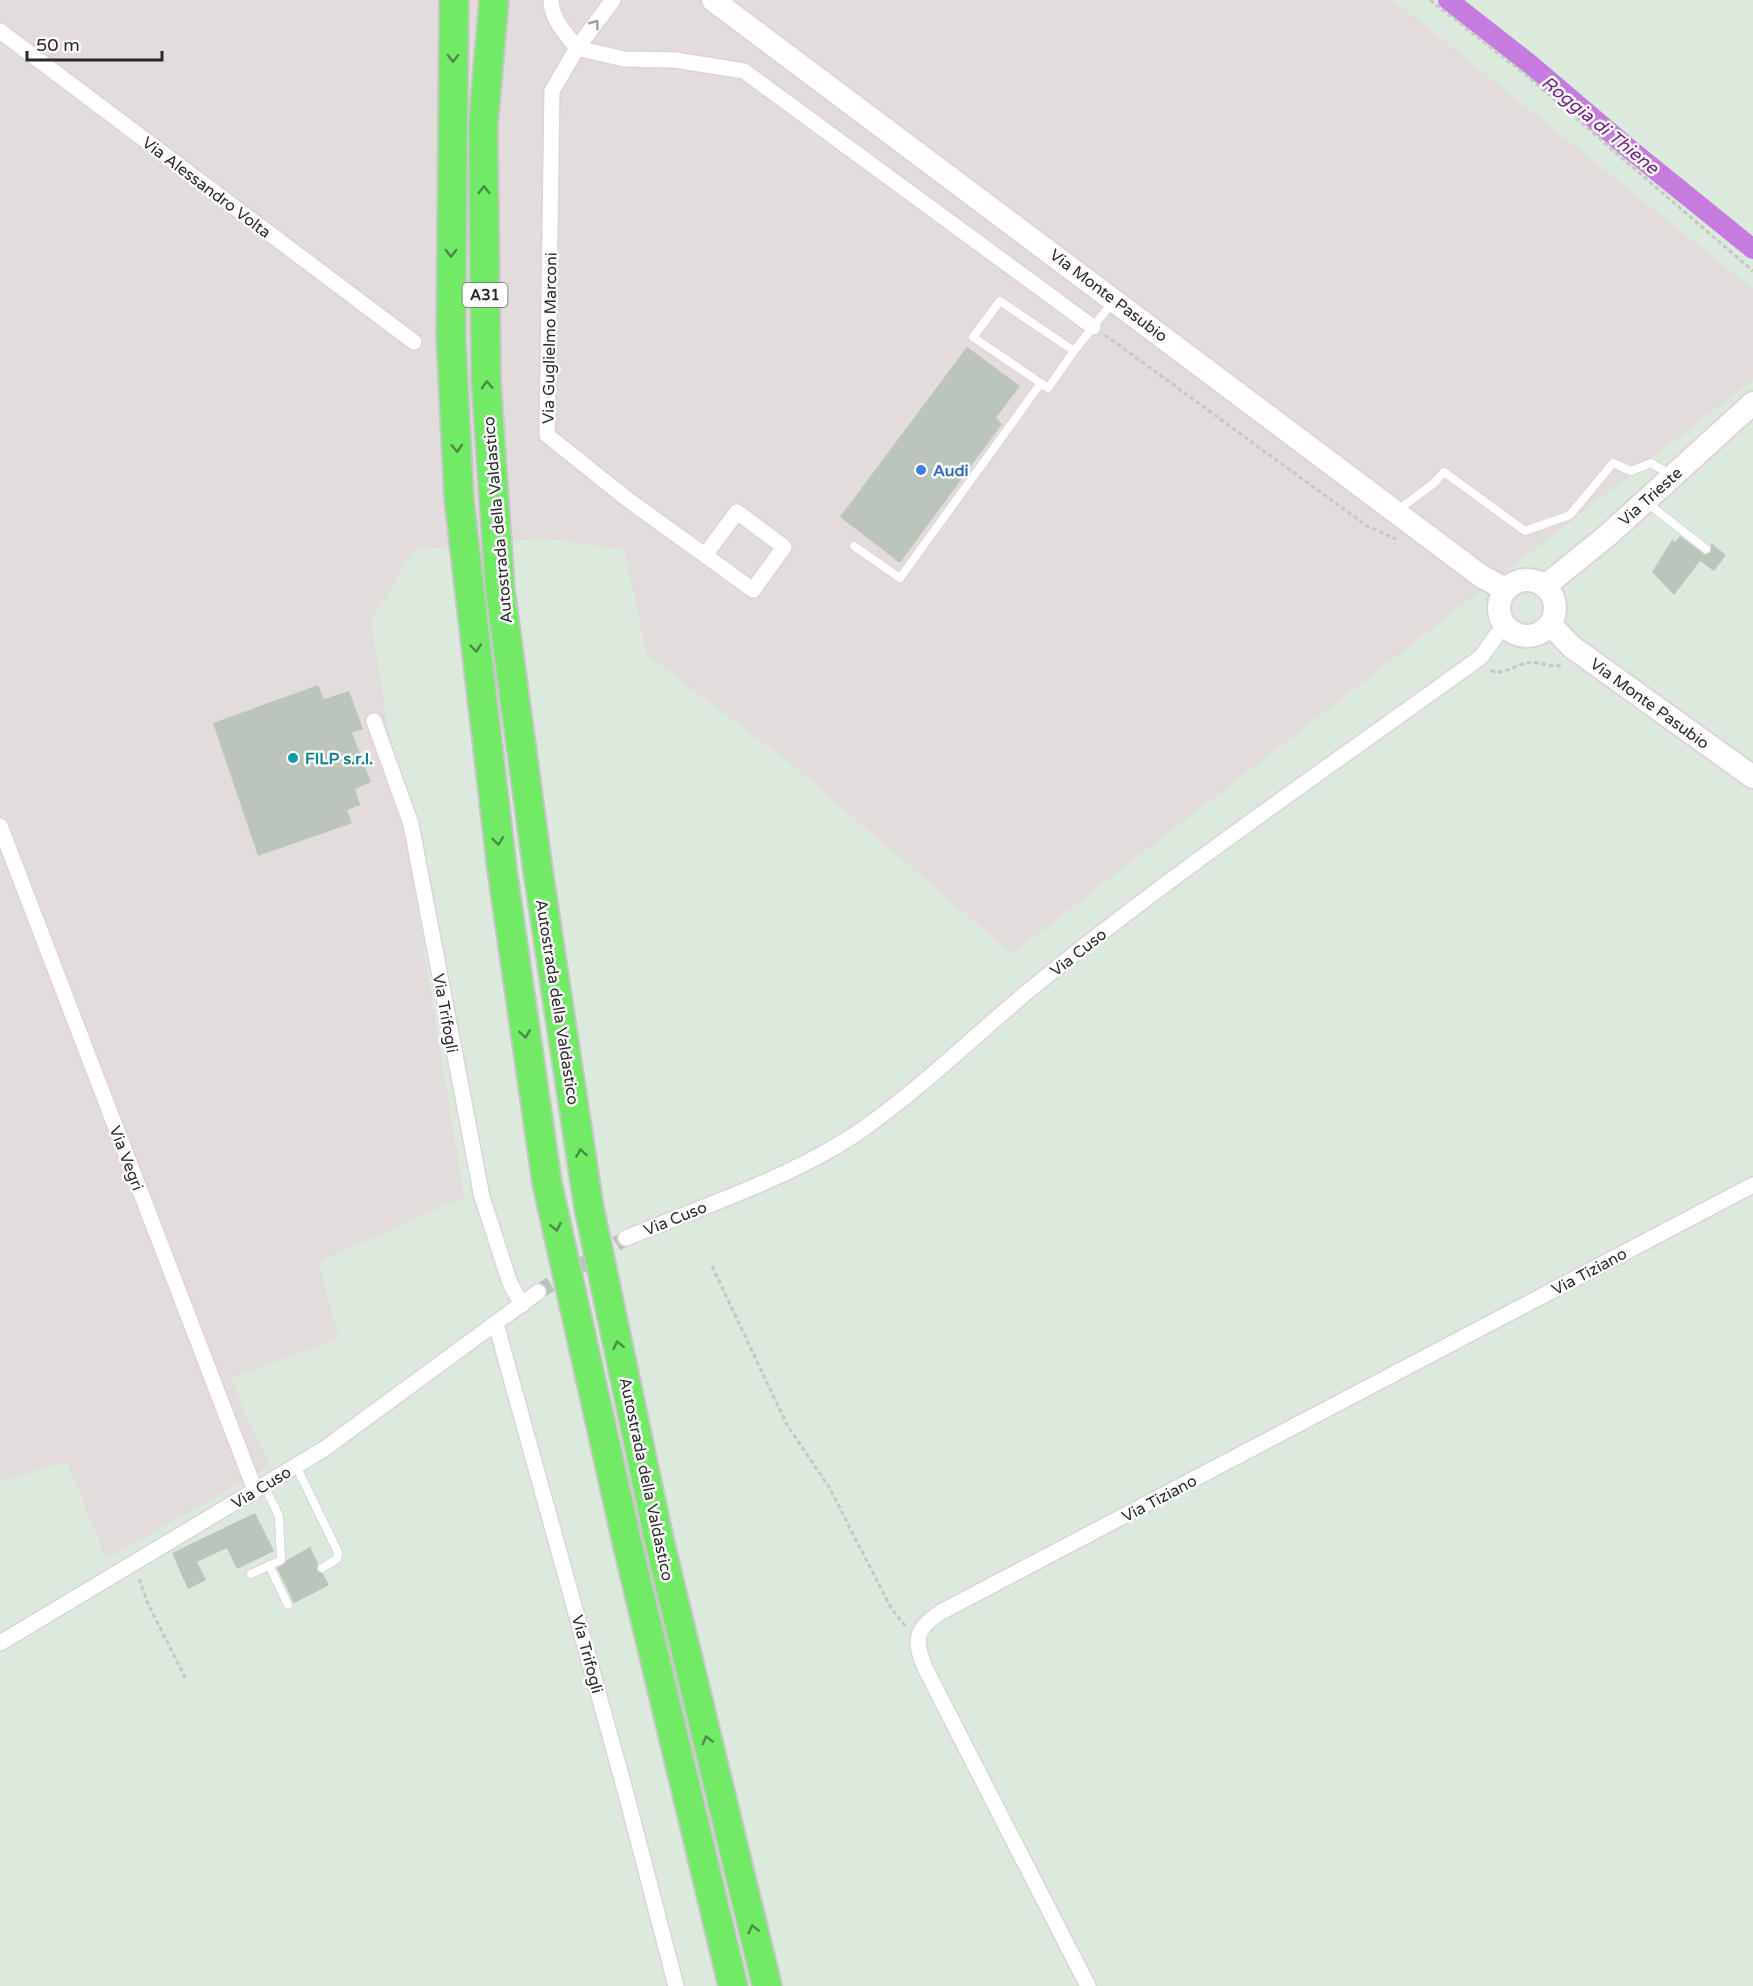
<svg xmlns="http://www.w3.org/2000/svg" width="1753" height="1986" viewBox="0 0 1753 1986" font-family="'Varela Round',sans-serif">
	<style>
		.industrial { fill: #e2dcdd }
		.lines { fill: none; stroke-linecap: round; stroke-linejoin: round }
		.canal { stroke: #c67bdf; stroke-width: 20 }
		.building { fill: #bbc5bc }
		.street-tunnel { stroke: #b8c3b9; stroke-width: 15; stroke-dasharray: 15 8; stroke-linecap: butt }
		.lane-casing { stroke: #e0d1db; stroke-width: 10 }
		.street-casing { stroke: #e0d1db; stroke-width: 18 }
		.secondary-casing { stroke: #e0d1db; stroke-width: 26 }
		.highway-casing { stroke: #c7c7c7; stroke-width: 32 }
		.path { stroke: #c7c7c7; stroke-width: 3; stroke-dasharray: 4.5 3; stroke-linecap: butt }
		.lane { stroke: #fff; stroke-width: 8 }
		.street { stroke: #fff; stroke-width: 15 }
		.secondary { stroke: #fff; stroke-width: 22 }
		.highway { stroke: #71ea66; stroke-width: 28 }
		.oneway { stroke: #9f9f9f }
		.oneway2 { stroke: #4d8a48 }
		.shop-dot { fill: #3f7fe0; stroke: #fff; stroke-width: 2 }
		.culture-dot { fill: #0f9aa8; stroke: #fff; stroke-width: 2 }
		.labels { text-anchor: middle; stroke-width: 5; stroke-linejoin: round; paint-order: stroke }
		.shield { fill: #fff; stroke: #696969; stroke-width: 1.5 }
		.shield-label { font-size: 15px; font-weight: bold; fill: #292929 }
		.street-label { font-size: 16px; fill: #292929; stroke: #fff }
		.shop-label { font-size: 16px; font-weight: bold; fill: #366cbe; stroke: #fff; text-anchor: start }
		.culture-label { font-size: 16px; font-weight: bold; fill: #0d838f; stroke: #fff; text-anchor: start }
		.water-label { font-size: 18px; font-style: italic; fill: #761d88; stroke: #fff }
	</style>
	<rect width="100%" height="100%" fill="#dce9dd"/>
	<!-- industrial -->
	<path class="industrial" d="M0 0H1393L1753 289V380L1012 954 791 764 647 655 624 549 541 538 414 550 371 622 464 1197 328 1258 319 1265 339 1339 230 1378 270 1466 106 1559 67 1461 0 1482Z"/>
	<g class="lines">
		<!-- canal -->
		<path class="canal" d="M1448 0 1531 65 1627 147 1753 249"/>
	</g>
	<!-- building -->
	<path class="building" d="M967 347 1020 386 996 418 1002 424 900 563 840 517Z
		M1680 536 1705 555 1711 552V543L1726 555 1714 571 1700 561 1674 595 1652 572 1672 540 1675 542Z
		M318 685 324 699 349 691 363 729 352 733 371 782 355 789 360 805 347 810 352 823 258 856 213 723Z
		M255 1513 274 1551 237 1569 227 1548 197 1562 206 1580 188 1589 172 1553Z
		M310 1547 318 1563 317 1571 323 1574 329 1585 294 1603 277 1568 287 1560Z"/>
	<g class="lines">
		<!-- street-tunnel -->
		<path class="street-tunnel" d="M538 1292 626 1238"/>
		<!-- lane casing -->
		<g class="lane-casing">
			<path id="lane" d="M1074 351 1048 388 973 337 1000 301 1074 351 1112 303
				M1646 502 1706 549
				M1398 510 1433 484 1444 472 1525 531 1570 515 1613 463 1631 471 1651 463 1671 475
				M854 546 900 578 1041 383
				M296 1466 338 1552 337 1559 322 1568
				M269 1565 288 1605
				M251 1574 281 1560 279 1516 264 1485"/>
		</g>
		<!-- street casing -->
		<g class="street-casing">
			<path id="street" d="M551 0C551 19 566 34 577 48
				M613 0 577 48 552 91 547 435 627 499 753 590 784 547 737 512 705 555
				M0 31 414 342
				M577 48 624 59 675 60 744 71 1093 327
				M374 721 411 824 482 1197 510 1283 522 1305
				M0 826 255 1490
				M626 1238C703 1206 794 1177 863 1129 928 1083 985 1025 1048 975 1187 863 1336 762 1481 657L1504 625
				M496 1324 625 1790 676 1986
				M0 1643 324 1449 538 1292
				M1088 1986 926 1670C914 1642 913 1630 941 1612L1753 1185"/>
		</g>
		<!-- secondary casing -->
		<g class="secondary-casing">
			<path id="secondary" d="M713 0 1481 576 1505 589
				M1499 608a28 28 0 1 1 56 0a28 28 0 1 1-56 0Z
				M1545 586 1608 535 1753 403
				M1551 625 1572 647 1753 777"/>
		</g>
		<!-- highway casing -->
		<g class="highway-casing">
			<path id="highway" d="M454 0 451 338 459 499 502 869 547 1183 627 1542 733 1986
				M494 0 483 126 486 380 500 590 538 871 589 1208 659 1540 767 1986"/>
		</g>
		<!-- path -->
		<path class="path" d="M1430 0 1526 75 1753 271
			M1105 335 1367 526 1396 539
			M1491 670C1499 677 1516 665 1526 663 1539 660 1554 670 1563 664
			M712 1266 787 1425 829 1487 891 1608 907 1628
			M139 1579 148 1604 186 1679"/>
		<!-- lane -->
		<use href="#lane" class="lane"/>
		<!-- street -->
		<use href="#street" class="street"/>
		<!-- secondary -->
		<use href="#secondary" class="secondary"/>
		<!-- highway -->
		<use href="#highway" class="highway"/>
	</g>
	<!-- one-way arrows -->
	<defs><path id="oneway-chevron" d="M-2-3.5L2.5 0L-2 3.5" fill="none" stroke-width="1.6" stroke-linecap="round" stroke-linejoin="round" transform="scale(1.5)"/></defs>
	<use class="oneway" href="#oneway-chevron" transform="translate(595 24) rotate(-53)"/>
	<g class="oneway2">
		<use href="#oneway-chevron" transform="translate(453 58) rotate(91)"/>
		<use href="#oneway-chevron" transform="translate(484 190) rotate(-91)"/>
		<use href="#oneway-chevron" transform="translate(451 253) rotate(90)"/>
		<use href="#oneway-chevron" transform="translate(487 385) rotate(-93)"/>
		<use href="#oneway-chevron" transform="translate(457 448) rotate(87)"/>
		<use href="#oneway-chevron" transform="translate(476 648) rotate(84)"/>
		<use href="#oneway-chevron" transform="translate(498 841) rotate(83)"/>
		<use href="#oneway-chevron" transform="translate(525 1034) rotate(82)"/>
		<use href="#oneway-chevron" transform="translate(581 1153) rotate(-99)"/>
		<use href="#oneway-chevron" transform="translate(556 1227) rotate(78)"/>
		<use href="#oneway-chevron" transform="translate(618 1345) rotate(-102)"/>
		<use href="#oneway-chevron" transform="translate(707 1740) rotate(-104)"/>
		<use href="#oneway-chevron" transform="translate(753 1929) rotate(-104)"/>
	</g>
	<!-- markers -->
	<circle class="shop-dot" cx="921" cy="470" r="6"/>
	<circle class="culture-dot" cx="293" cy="758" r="6"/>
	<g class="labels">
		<!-- shield labels -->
		<rect class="shield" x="462.5" y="283" width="45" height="24" rx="4.5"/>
		<g class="shield-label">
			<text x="485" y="300">A31</text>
		</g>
		<!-- street labels -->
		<g class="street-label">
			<text transform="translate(207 187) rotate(37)" y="6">Via Alessandro Volta</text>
			<text transform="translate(1109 295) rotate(37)" y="6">Via Monte Pasubio</text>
			<text transform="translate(549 338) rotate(-89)" y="6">Via Guglielmo Marconi</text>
			<text transform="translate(1650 496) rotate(-42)" y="6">Via Trieste</text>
			<text transform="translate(497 520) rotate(-95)" y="6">Autostrada della Valdastico</text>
			<text transform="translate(1650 703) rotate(36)" y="6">Via Monte Pasubio</text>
			<text transform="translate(1078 952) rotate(-38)" y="6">Via Cuso</text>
			<text transform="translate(558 1002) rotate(81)" y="6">Autostrada della Valdastico</text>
			<text transform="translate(446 1013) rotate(80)" y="6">Via Trifogli</text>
			<text transform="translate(127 1158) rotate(69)" y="6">Via Vegri</text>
			<text transform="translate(675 1218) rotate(-22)" y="6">Via Cuso</text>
			<text transform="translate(1589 1271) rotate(-28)" y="6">Via Tiziano</text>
			<text transform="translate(647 1479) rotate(78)" y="6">Autostrada della Valdastico</text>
			<text transform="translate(261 1487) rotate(-31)" y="6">Via Cuso</text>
			<text transform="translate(1159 1498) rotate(-28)" y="6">Via Tiziano</text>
			<text transform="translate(588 1654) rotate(75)" y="6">Via Trifogli</text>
		</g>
		<!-- shop labels -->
		<g class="shop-label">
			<text x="933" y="476">Audi</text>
		</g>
		<!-- culture labels -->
		<g class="culture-label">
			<text x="305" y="764">FILP s.r.l.</text>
		</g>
		<!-- water labels -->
		<g class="water-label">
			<text transform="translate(1600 125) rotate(39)" y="6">Roggia di Thiene</text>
		</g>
	</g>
	<!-- scale -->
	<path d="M27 51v9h135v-9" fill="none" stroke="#292929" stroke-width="3"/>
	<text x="36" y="51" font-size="18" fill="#292929" stroke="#ffffff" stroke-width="4.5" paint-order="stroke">50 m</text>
</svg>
